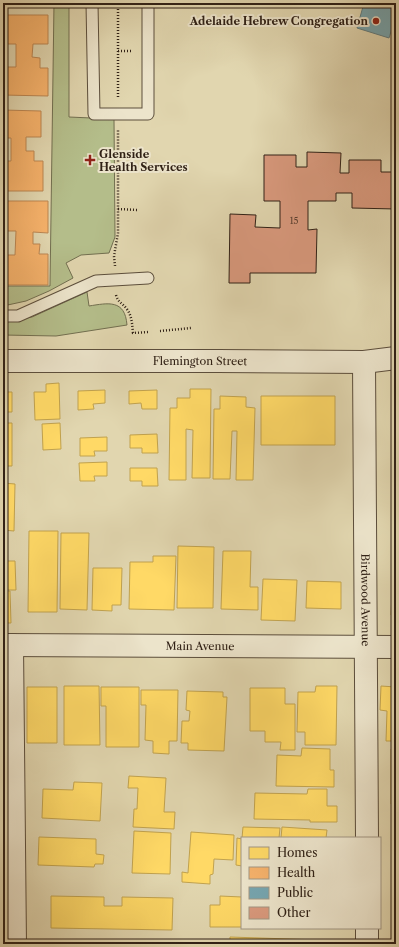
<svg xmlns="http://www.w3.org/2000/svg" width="399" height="947" viewBox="0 0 399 947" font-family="'Libre Caslon Text',serif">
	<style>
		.green { fill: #b4bd8a; stroke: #726f50 }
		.homes { fill: #ffd966; stroke: #c1a24e }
		.health { fill: #f6b26b; stroke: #bb8652 }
		.public { fill: #76a5af; stroke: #617d81 }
		.building { fill: #d9997d; stroke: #302116 }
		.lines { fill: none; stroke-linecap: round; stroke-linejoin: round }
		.lane-casing { stroke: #5c4e3c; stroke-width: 13 }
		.street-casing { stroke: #5c4e3c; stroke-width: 24 }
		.path { stroke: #302116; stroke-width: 2.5; stroke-dasharray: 1 2; stroke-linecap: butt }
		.lane { stroke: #ece4cb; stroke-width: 11 }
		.street { stroke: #ece4cb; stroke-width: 22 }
		.poi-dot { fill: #8f2418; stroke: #ece4cb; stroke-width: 1.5 }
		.labels { text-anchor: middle; stroke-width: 4; stroke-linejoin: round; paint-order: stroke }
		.number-label { font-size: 9px; fill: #5a3f30 }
		.poi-label { font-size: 11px; font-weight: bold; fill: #302116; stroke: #ece4cb; text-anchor: end }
		.street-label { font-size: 11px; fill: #302116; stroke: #ece4cb }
	</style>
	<rect width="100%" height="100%" fill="#e1d6af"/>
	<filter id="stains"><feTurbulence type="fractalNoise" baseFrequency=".005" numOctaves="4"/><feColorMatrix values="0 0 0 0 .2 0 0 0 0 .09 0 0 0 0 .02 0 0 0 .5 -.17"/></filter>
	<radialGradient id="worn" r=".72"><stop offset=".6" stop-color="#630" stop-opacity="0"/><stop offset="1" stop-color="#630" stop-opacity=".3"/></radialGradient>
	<!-- green -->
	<path class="green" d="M54 3H69V117L114 119 115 237 109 253 81 255 66 263 73 278 49 291 26 301 3 306V286H50Z
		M87 292 89 306C108 303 125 299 127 325L56 336 3 335V322L32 317Z"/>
	<!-- homes -->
	<path class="homes" d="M59 383 60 419 35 420 34 392H46V384Z
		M190 389H211L210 478H192L193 430 186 429V480H169L170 408H177V398H190Z
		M105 390V403L93 404 94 409 78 410V391Z
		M157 390V409H142L141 403 129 404V391Z
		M3 392H12V412H3Z
		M220 396 246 397V407L255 408 253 480H236L237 431H232L230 479H213L214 409H220Z
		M261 396H335V445H261Z
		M395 403H396V444H394Z
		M3 423H12V466H3Z
		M60 423 61 449 43 450 42 424Z
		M157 434 158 453H142V448H130V435Z
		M107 437V451H94L95 456H80V438Z
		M107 462V476H94L95 481H80L79 463Z
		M130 468H157L158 486H142V481H130Z
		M3 483 15 484 14 531 3 530Z
		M29 531H58L57 612H28Z
		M61 533H89L87 610 60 609Z
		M178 546 214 547 213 608H177Z
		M223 551H251L250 587H258V610L221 609Z
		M153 556H176L174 610 129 609 130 562H153Z
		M3 561H15L16 590H3Z
		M93 568H122L121 605H112V611L92 610Z
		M393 573H396V615H391Z
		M263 579 297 580 295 621 261 620Z
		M307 581 341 582V609L306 608Z
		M3 591H10L11 623H3Z
		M64 686H99L100 745H64Z
		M316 686H337L336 745H305V732H297L298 692H315Z
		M381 686 396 687V741H386L387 711 380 710Z
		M27 687H57V743H27Z
		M101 687H139V747H106V706H101Z
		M250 688H285V704H295V750H280L281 742H265V731H250Z
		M141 690H178L177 741H169V754L153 753V741L145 740 146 705H141Z
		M187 691 223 692V697H227L224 751 188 750V743H181L182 721H189L190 711 186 710Z
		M302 748 330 749V770H334V787L276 786 277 755 301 756Z
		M391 749H396V804H391Z
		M129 776 166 778 164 812H175L174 829 133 827 134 809H137L138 788H128Z
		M74 782 102 783 100 821 42 818 43 789 73 790Z
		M308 789H327V806H337V822H310V820L254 819 255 793 307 794Z
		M243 827 280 828 279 838H242Z
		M282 827 327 830 326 838H281Z
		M134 831 171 833 170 874 132 873Z
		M191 832 234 835 233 860 214 859 213 874 210 875V884L182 882V872L188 873Z
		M39 837 96 839V854L104 855 103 864H95L94 867 38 865Z
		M237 838 242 839V866L236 865Z
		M394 866H396V902H393Z
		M51 896 104 897V906H122V897L173 898 172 930 51 928Z
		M220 896 242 897V927H210V905H220Z
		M230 937 319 940V944H230Z"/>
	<!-- health -->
	<path class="health" d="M3 15H48V44H33L32 57 40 58V68H48V96L3 95V67H16V44H3Z
		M3 110 41 111V137H26V151H34V161H43V191H3V161H11V138H3Z
		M3 201H48V233L33 232V244H40L39 254H48V285H3V255H15L16 231H3Z"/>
	<!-- public -->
	<path class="public" d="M364 3H396V15L389 38 357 28Z"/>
	<!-- building -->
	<path class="building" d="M307 152 341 153 340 173H349V160H381V172H393V161H396V209L352 208V193H336V201H308V230L317 229 316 273H250V283H229L230 214 256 215 255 227 280 228V201H264V155H296V167H307Z"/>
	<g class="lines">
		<!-- lane casing -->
		<g class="lane-casing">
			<path id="lane" d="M92 3 94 114H148V8
				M3 316H18L96 281 148 278"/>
		</g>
		<!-- street casing -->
		<g class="street-casing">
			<g id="street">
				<path id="s1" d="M3 361H218L364 362 396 358"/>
				<path id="s2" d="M364 362 367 838"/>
				<path id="s3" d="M3 645 396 647"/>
				<path d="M12 645 15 944"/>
				<path d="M367 928V944"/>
			</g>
		</g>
		<!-- path -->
		<path class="path" d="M118 3V98
			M118 51H133
			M118 209 138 210
			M115 266 114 256 118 233V129
			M116 295C118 302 122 303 126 308 132 315 132 324 133 333L149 332
			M160 331 191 328"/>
		<!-- lane -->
		<use href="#lane" class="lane"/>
		<!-- street -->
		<use href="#street" class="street"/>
	</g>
	<!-- markers -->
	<g class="poi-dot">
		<circle cx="376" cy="21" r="4"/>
		<path d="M88 154h4v4h4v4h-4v4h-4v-4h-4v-4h4z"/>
	</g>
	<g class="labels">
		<!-- number labels -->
		<g class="number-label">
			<text x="294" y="224">15</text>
		</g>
		<!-- poi labels -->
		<g class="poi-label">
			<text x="368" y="25">Adelaide Hebrew Congregation</text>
			<text x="99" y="158" text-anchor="start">Glenside<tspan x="99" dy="13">Health Services</tspan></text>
		</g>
		<!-- street labels -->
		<g class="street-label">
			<text dy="4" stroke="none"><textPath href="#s1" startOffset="197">Flemington Street</textPath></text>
			<text dy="4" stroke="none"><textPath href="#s2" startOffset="238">Birdwood Avenue</textPath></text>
			<text dy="4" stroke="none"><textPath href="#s3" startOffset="197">Main Avenue</textPath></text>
		</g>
	</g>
	<!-- margin -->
	<rect width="399" height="947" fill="none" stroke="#e1d6af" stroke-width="16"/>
	<rect x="4" y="4" width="391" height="939" fill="none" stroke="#302116" stroke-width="2"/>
	<rect x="8" y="8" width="383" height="931" fill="none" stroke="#302116"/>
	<!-- legend -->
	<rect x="241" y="837" width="140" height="92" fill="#ece4cb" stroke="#a19683"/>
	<rect x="249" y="847" width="20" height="12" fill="#ffd966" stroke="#a19683"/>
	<text x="277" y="857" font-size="12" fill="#302116">Homes</text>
	<rect x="249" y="867" width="20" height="12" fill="#f6b26b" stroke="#a19683"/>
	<text x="277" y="877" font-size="12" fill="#302116">Health</text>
	<rect x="249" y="887" width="20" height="12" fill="#76a5af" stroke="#a19683"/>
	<text x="277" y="897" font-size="12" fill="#302116">Public</text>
	<rect x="249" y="907" width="20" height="12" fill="#d9997d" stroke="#a19683"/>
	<text x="277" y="917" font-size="12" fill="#302116">Other</text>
	<rect width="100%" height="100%" filter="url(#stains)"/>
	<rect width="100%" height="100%" fill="url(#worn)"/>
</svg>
